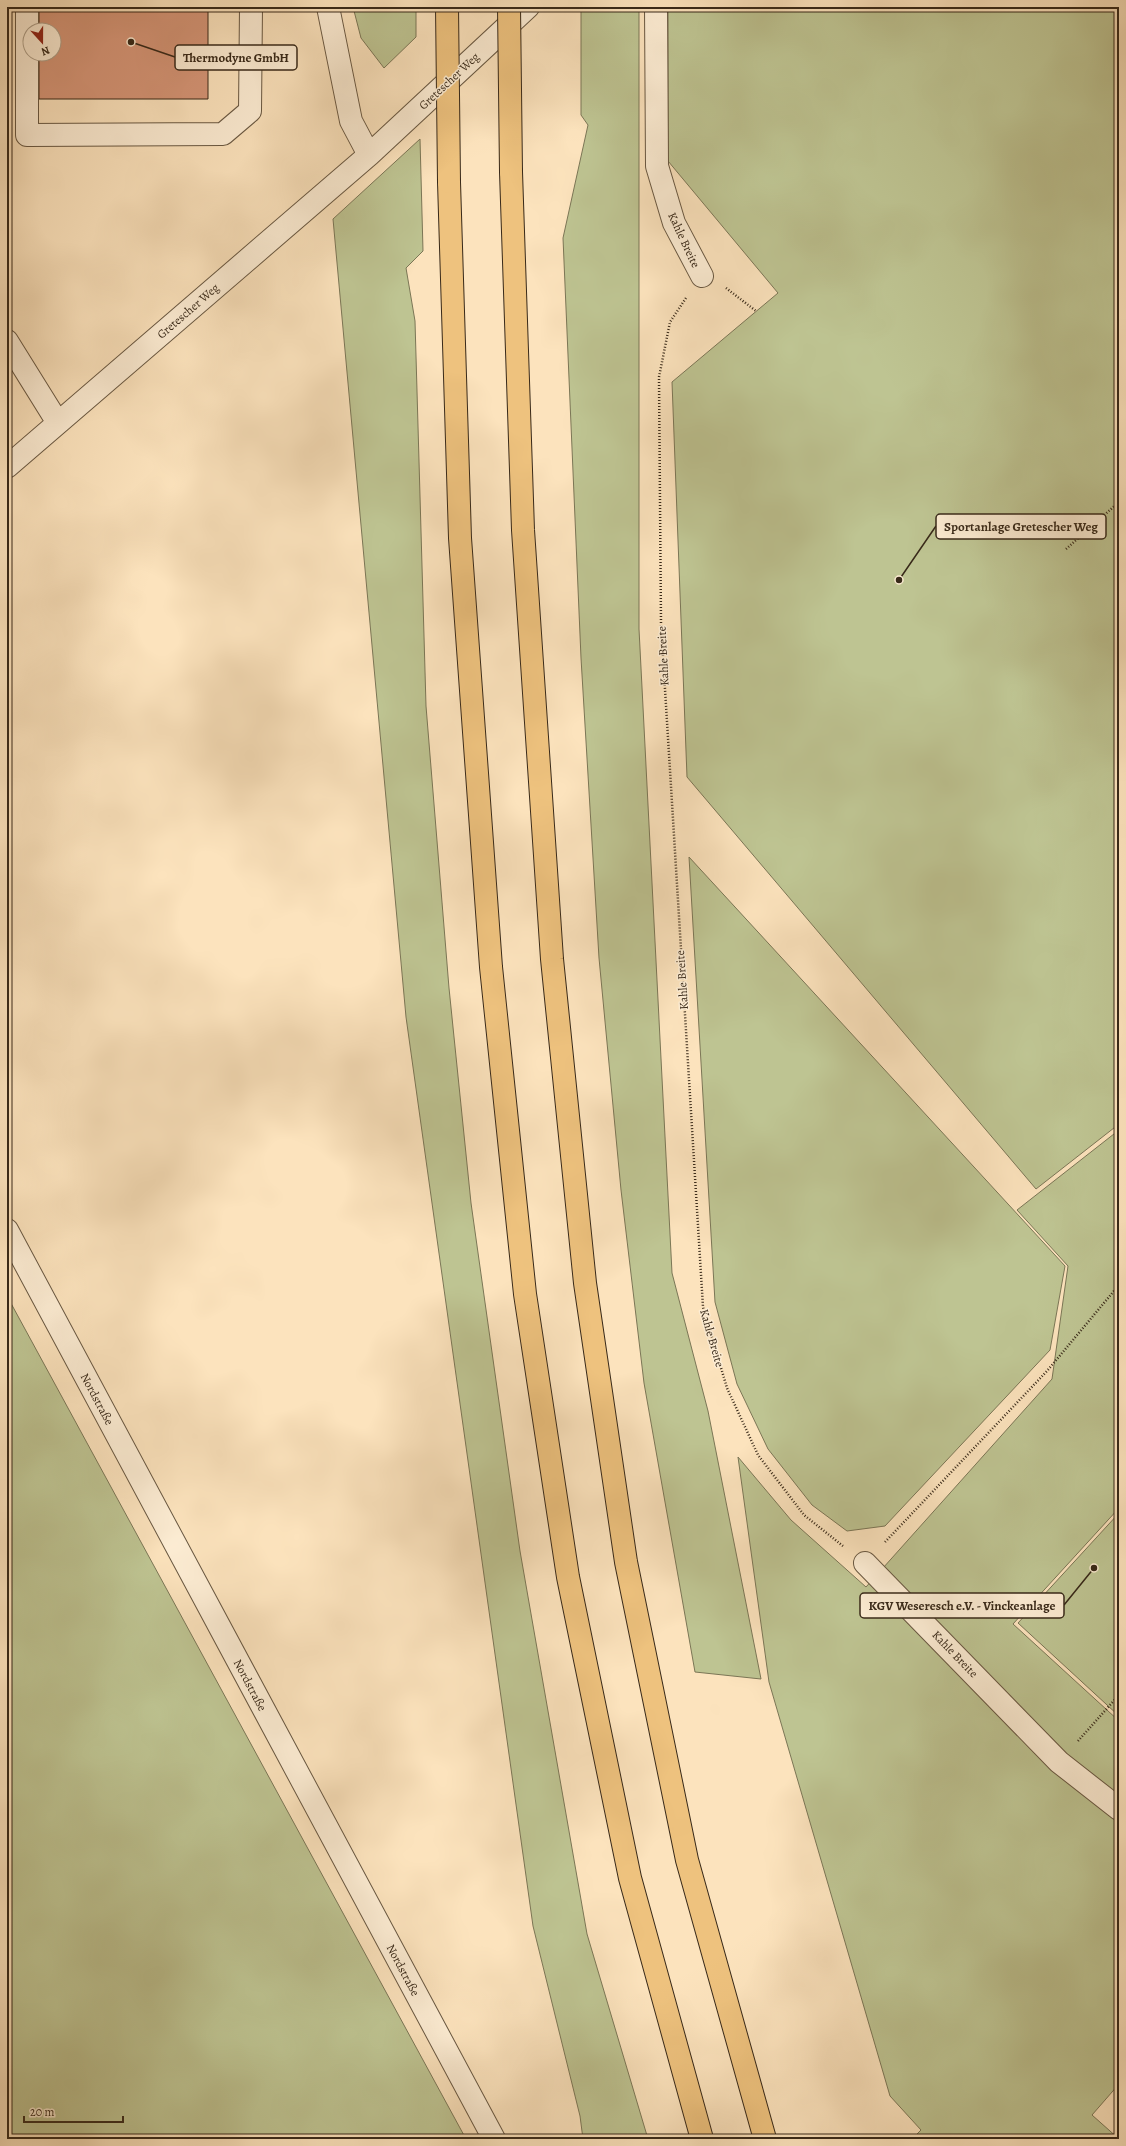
<svg xmlns="http://www.w3.org/2000/svg" width="1126" height="2146" viewBox="0 0 1126 2146" font-family="Alegreya,serif">
	<style>
		.green { fill: #bec492; stroke: #7b7656 }
		.building { fill: #d59577; stroke: #382919 }
		.lines { fill: none; stroke-linecap: round; stroke-linejoin: round }
		.minor-casing { stroke: #695842; stroke-width: 24 }
		.highway-casing { stroke: #382919; stroke-width: 24 }
		.path { stroke: #382919; stroke-width: 2.5; stroke-dasharray: 1 2; stroke-linecap: butt }
		.minor { stroke: #fdedd4; stroke-width: 22 }
		.highway { stroke: #eec27e; stroke-width: 22 }
		.highway-bridge-casing { stroke: #382919; stroke-width: 24; stroke-linecap: butt }
		.highway-bridge { stroke: #eec27e; stroke-width: 22 }
		.labels { text-anchor: middle; stroke-width: 3; stroke-linejoin: round; paint-order: stroke }
		.street-label { font-size: 12px; fill: #382919; stroke: #fdedd4 }
		.leader { fill: none; stroke: #382919; stroke-width: 1.5 }
		.callout-dot { fill: #382919; stroke: #fdedd4; stroke-width: 1.5 }
		.callout { fill: #fdedd4; stroke: #382919; stroke-width: 1.5 }
		.callout-label { font-size: 13px; text-anchor: middle; font-weight: bold; fill: #382919 }
	</style>
	<rect width="100%" height="100%" fill="#fce3bd"/>
	<filter id="stains"><feTurbulence type="fractalNoise" baseFrequency=".005" numOctaves="4"/><feColorMatrix values="0 0 0 0 .2 0 0 0 0 .09 0 0 0 0 .02 0 0 0 .5 -.17"/></filter>
	<radialGradient id="worn" r=".72"><stop offset=".6" stop-color="#630" stop-opacity="0"/><stop offset="1" stop-color="#630" stop-opacity=".3"/></radialGradient>
	<!-- green -->
	<path class="green" d="M353 7H416V37L384 68 361 38Z
		M581 7H639V629L672 1273 708 1411 761 1679 695 1672 644 1383 621 1190 599 958 581 658 563 238 588 125 581 115Z
		M668 7H1119V1124L1036 1189 687 777 672 382 778 293 668 161Z
		M420 139 423 251 406 268 415 321 426 706 449 988 471 1203 520 1551 587 1934 648 2139H583L580 2116 533 1926 406 1017 333 219Z
		M689 857 1065 1266 1050 1350 885 1526 847 1531 812 1505 768 1449 737 1384 715 1302Z
		M1119 1130V1508L1013 1624 1119 1721V2084L1092 2115 1119 2139H912L921 2130 890 2096 769 1682 738 1457 791 1520 866 1587 1052 1379 1068 1266 1017 1210Z
		M7 1296 466 2139H7Z
		M1119 1513V1716L1018 1623Z"/>
	<!-- building -->
	<path class="building" d="M39 7H208V99H39V54H54V30H39Z"/>
	<g class="lines">
		<!-- minor casing -->
		<g class="minor-casing">
			<path id="minor" d="M27 7V135L223 134 250 111 251 7
				M328 7 351 121 369 155
				M656 7 657 166 674 223 702 276
				M7 341 58 423
				M7 467 369 155 528 7
				M7 1230 494 2139
				M865 1563 1059 1762 1119 1809"/>
		</g>
		<!-- highway casing -->
		<g class="highway-casing">
			<path id="highway" d="M511 172 523 530 552 959 585 1283 626 1562 687 1860 765 2139
				M449 182 460 538 491 967 525 1294 568 1577 630 1878 702 2139"/>
		</g>
		<!-- path -->
		<path class="path" d="M726 288 756 311
			M686 298 670 322 659 377 661 624 703 1307 727 1388 758 1455 804 1515 843 1546
			M1066 549 1119 502
			M885 1542 1047 1371 1119 1285
			M1078 1741 1119 1695"/>
		<!-- minor -->
		<use href="#minor" class="minor"/>
		<!-- highway -->
		<use href="#highway" class="highway"/>
		<!-- highway-bridge casing -->
		<g class="highway-bridge-casing">
			<path id="highway-bridge" d="M447 7 449 182
				M509 7 511 172"/>
		</g>
		<!-- highway-bridge -->
		<use href="#highway-bridge" class="highway-bridge"/>
	</g>
	<g class="labels">
		<!-- street labels -->
		<g class="street-label">
			<text transform="translate(449 81) rotate(-43)" y="4">Gretescher Weg</text>
			<text transform="translate(684 240) rotate(65)" y="4">Kahle Breite</text>
			<text transform="translate(188 311) rotate(-41)" y="4">Gretescher Weg</text>
			<text transform="translate(663 656) rotate(-93)" y="4">Kahle Breite</text>
			<text transform="translate(682 980) rotate(-94)" y="4">Kahle Breite</text>
			<text transform="translate(712 1338) rotate(74)" y="4">Kahle Breite</text>
			<text transform="translate(97 1399) rotate(62)" y="4">Nordstraße</text>
			<text transform="translate(955 1654) rotate(46)" y="4">Kahle Breite</text>
			<text transform="translate(250 1685) rotate(62)" y="4">Nordstraße</text>
			<text transform="translate(403 1970) rotate(62)" y="4">Nordstraße</text>
		</g>
	</g>
	<!-- callouts -->
	<path class="leader" d="M131 42L175 57M899 580L936 526M1094 1568L1064 1605"/>
	<g class="callout-dot">
		<circle cx="131" cy="42" r="4"/>
		<circle cx="899" cy="580" r="4"/>
		<circle cx="1094" cy="1568" r="4"/>
	</g>
	<g class="callout">
		<rect x="175" y="45" width="122" height="25" rx="4"/>
		<rect x="936" y="514" width="170" height="25" rx="4"/>
		<rect x="860" y="1593" width="204" height="25" rx="4"/>
	</g>
	<g class="callout-label">
		<text x="236" y="62">Thermodyne GmbH</text>
		<text x="1021" y="531">Sportanlage Gretescher Weg</text>
		<text x="962" y="1610">KGV Weseresch e.V. - Vinckeanlage</text>
	</g>
	<!-- margin -->
	<rect width="1126" height="2146" fill="none" stroke="#fce3bd" stroke-width="24"/>
	<rect x="8" y="8" width="1110" height="2130" fill="none" stroke="#382919" stroke-width="2"/>
	<rect x="12" y="12" width="1102" height="2122" fill="none" stroke="#382919"/>
	<!-- north arrow -->
	<g transform="translate(42 42) rotate(159)"><circle r="19" fill="#fdedd4" stroke="#ae9f89"/>
	<path d="M0-3L7 15L0 10L-7 15Z" fill="#8f2418"/>
	<text y="-6" font-size="11" font-weight="bold" text-anchor="middle" fill="#382919">N</text>
	</g>
	<!-- scale -->
	<path d="M24 2116v6h99v-6" fill="none" stroke="#382919" stroke-width="2"/>
	<text x="30" y="2116" font-size="12" fill="#382919" stroke="#fdedd4" stroke-width="3" paint-order="stroke">20 m</text>
	<rect width="100%" height="100%" filter="url(#stains)"/>
	<rect width="100%" height="100%" fill="url(#worn)"/>
</svg>
